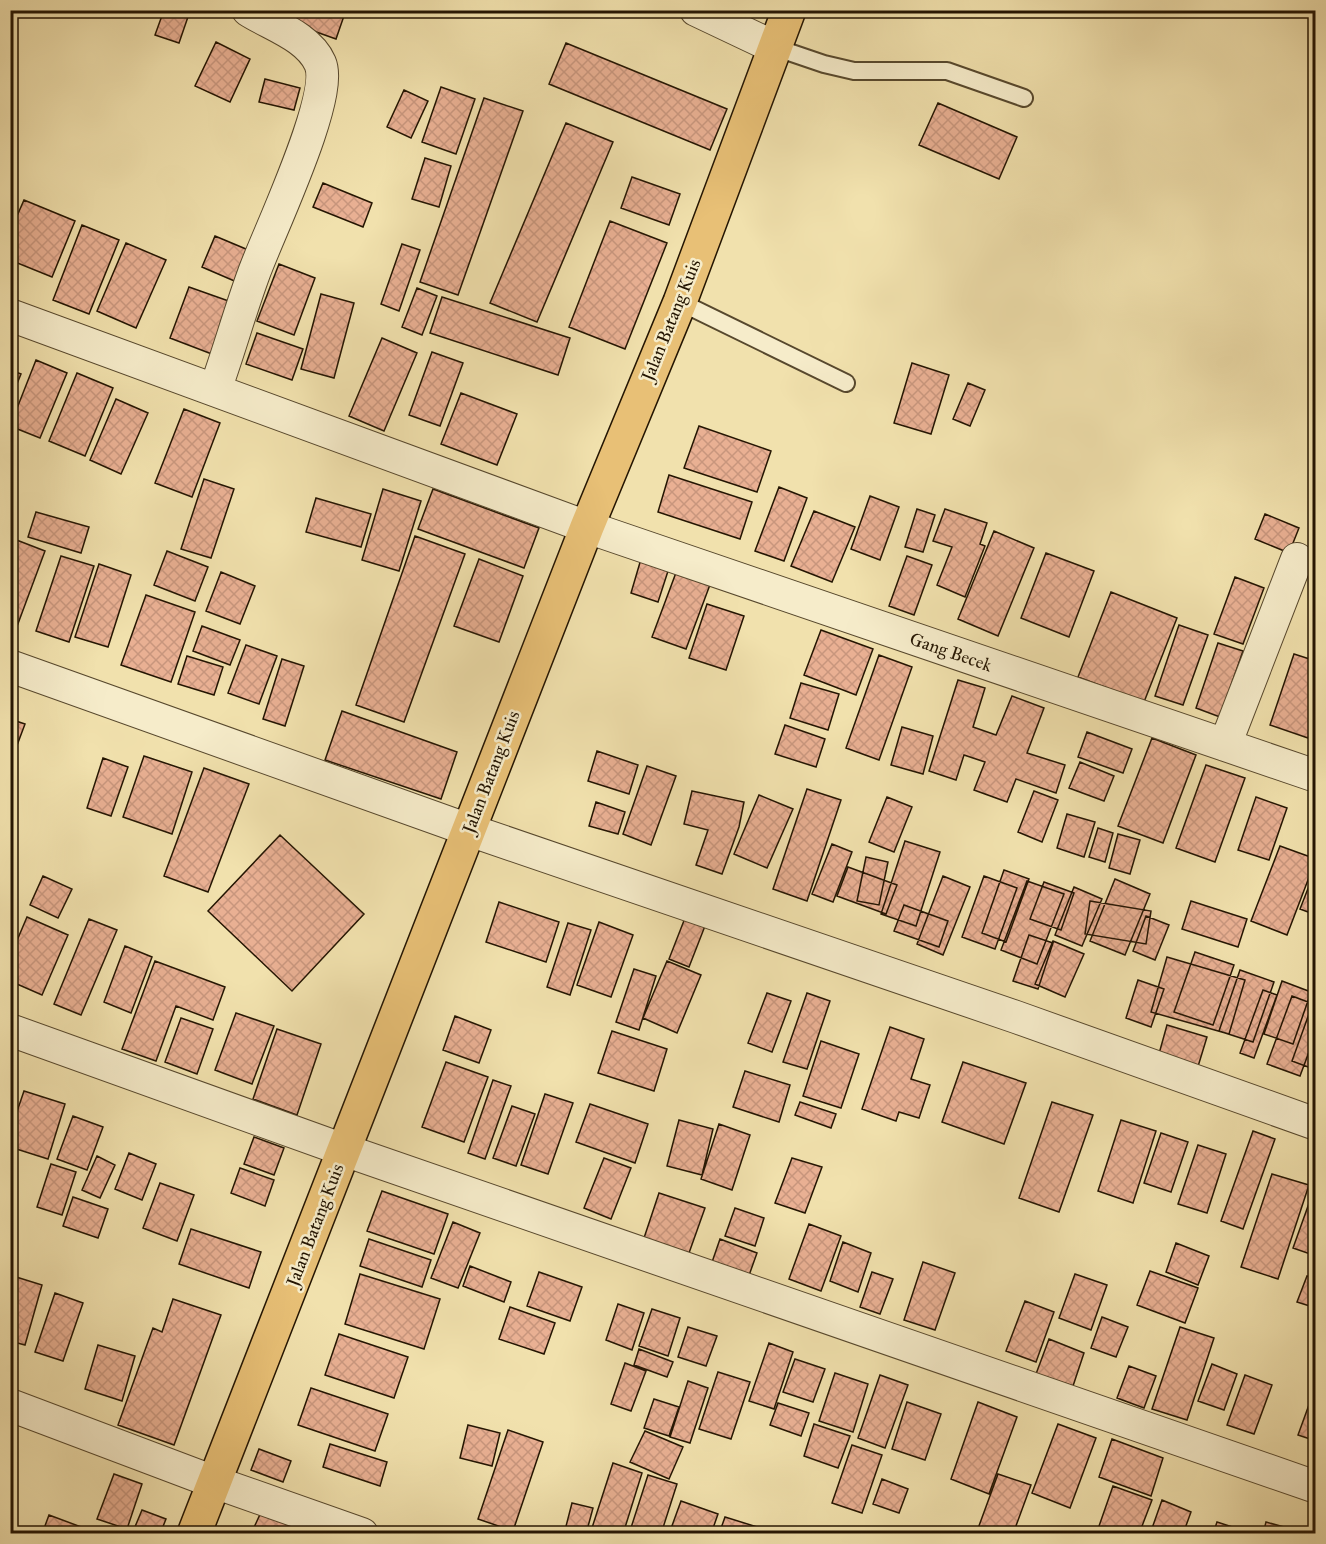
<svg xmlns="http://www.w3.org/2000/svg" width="1326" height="1544" viewBox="0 0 1326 1544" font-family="'IM FELL Great Primer',serif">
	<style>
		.building { fill: url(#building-cross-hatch); stroke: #241502; stroke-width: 1.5 }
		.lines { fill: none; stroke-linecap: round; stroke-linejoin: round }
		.service-casing { stroke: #57482d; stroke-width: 20 }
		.minor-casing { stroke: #57482d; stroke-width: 34 }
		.primary-casing { stroke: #241502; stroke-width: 36 }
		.service { stroke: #f6ecca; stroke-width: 16 }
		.minor { stroke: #f6ecca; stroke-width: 32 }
		.primary { stroke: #e8c076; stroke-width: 33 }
		.labels { text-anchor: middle; stroke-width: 5; stroke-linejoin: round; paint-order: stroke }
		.street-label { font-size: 18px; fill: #241502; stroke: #f6ecca }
	</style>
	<defs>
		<pattern id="building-cross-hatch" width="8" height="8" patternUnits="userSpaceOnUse" patternTransform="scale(1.5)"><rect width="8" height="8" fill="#e9b093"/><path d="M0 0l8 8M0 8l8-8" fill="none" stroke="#c8967d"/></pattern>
	</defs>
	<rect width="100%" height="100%" fill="#f1e1ad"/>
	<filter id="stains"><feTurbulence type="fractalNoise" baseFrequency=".00333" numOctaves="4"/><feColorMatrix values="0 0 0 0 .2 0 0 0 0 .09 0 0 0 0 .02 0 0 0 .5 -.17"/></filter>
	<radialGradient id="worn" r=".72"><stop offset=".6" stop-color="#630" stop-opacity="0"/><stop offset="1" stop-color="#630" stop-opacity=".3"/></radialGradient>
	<!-- building -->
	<path class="building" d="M164 10 190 11 179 43 155 35Z
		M280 10H346L336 39 277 18Z
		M216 42 250 59 230 102 195 86Z
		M566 43 727 109 710 150 549 84Z
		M265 79 300 88 294 110 259 102Z
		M441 87 475 99 456 154 422 142Z
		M404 90 428 101 411 138 387 127Z
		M484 98 523 111 458 295 420 282Z
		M938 103 1017 137 999 179 919 145Z
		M566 123 613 142 537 322 490 303Z
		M425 158 451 166 439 207 412 199Z
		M632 177 680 194 669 225 621 208Z
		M323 183 372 203 363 227 313 207Z
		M24 200 75 221 52 277 10 260V232Z
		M610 221 667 243 625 349 569 327Z
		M82 225 119 240 89 314 53 300Z
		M215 236 253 252 239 283 202 267Z
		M126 243 166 260 136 328 97 311Z
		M402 244 420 250 399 311 381 304Z
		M279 264 315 278 294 335 257 321Z
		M189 287 237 304 217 356 170 338Z
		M417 288 437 296 422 335 402 327Z
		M321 294 354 303 334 378 301 369Z
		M442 297 570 338 558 375 430 333Z
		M257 333 303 349 292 380 246 364Z
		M382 338 417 353 384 431 349 416Z
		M432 352 463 363 440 426 409 415Z
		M36 360 67 373 40 438 10 426Z
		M912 363 949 375 931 434 894 423Z
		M10 370 21 374 10 401Z
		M77 373 113 388 85 456 49 441Z
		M968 383 985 390 970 426 953 419Z
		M461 393 517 414 497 465 441 444Z
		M116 399 148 413 121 474 90 460Z
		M184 409 220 423 192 497 155 483Z
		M699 426 771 451 757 492 684 468Z
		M669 475 752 502 740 539 658 512Z
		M204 479 234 489 211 558 181 549Z
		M779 487 807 498 784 561 755 551Z
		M383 489 421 501 399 571 362 560Z
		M433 489 539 528 524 568 418 529Z
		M870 496 899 507 880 560 851 549Z
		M316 498 371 514 361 547 306 532Z
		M917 509 935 515 923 552 905 547Z
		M945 509 987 523 980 544 985 546 965 597 937 585 952 547 933 541Z
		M814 511 855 527 832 582 791 566Z
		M36 512 89 527 81 553 28 537Z
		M1265 514 1299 528 1289 553 1255 539Z
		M994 531 1034 548 998 636 958 619Z
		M415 536 465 554 404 722 356 705Z
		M14 539 45 551 16 629 10 627V549Z
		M167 551 208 567 195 601 154 585Z
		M1046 553 1094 571 1069 637 1021 618Z
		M61 556 94 566 69 642 36 631Z
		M907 556 932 565 914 615 889 606Z
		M479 559 523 576 499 642 454 626Z
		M641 559 669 568 658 602 631 593Z
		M99 564 131 575 108 647 75 637Z
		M677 570 711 582 686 649 652 637Z
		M221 572 255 586 240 624 206 611Z
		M1235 577 1264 588 1243 644 1214 634Z
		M1111 592 1177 618 1144 702 1078 677Z
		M146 595 195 612 171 682 121 665Z
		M707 604 744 616 726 670 689 658Z
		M1179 625 1208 635 1183 705 1155 696Z
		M202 626 240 640 230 665 193 651Z
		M821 630 873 649 856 695 804 675Z
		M1218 643 1243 651 1220 717 1196 708Z
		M246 645 277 656 259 704 228 693Z
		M1294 654 1316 661V716L1308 738 1270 725Z
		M879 655 912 667 879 760 846 748Z
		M187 656 223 667 214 695 178 684Z
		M282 659 304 666 285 726 263 719Z
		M958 680 985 688 973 727 996 735 1012 696 1044 708 1027 753 1065 765 1056 793 1016 779 1007 802 974 790 985 762 964 755 956 780 929 771Z
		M801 683 839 694 828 730 790 718Z
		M342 711 457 752 441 799 325 760Z
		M10 719 25 724 10 764Z
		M785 725 825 739 816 767 775 754Z
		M902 727 933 736 923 774 891 765Z
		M1087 732 1132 749 1123 773 1078 757Z
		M1152 738 1196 755 1163 843 1118 826Z
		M597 751 638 765 629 794 588 781Z
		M144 756 192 772 172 834 123 817Z
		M103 758 128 767 111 816 87 808Z
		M1080 762 1114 776 1104 801 1069 788Z
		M1206 765 1245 778 1215 862 1176 848Z
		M647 766 676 776 651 845 623 834Z
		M204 768 249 784 208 892 164 876Z
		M807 789 841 800 807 901 773 889Z
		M692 791 744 802 739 827 722 874 696 865 708 830 684 824Z
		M1034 791 1058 800 1042 842 1018 832Z
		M759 795 793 809 767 868 734 854Z
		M887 797 912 807 894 852 869 842Z
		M1256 797 1287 808 1269 860 1238 850Z
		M596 802 625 812 618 834 589 826Z
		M1067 814 1095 822 1084 857 1057 848Z
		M1098 828 1113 833 1105 862 1089 857Z
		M1118 834 1140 840 1130 874 1109 868Z
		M280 835 364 914 292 991 208 911Z
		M905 841 940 852 916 926 881 914Z
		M832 844 852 852 833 902 812 894Z
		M1280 846 1316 859 1287 935 1251 921Z
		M866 857 888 862 879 905 857 901Z
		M848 867 897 885 886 914 837 896Z
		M1316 868V915L1300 909Z
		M1004 870 1029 879 1006 942 982 933Z
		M43 876 72 889 58 918 30 905Z
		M943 876 970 887 943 955 917 944Z
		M984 876 1017 888 995 949 962 937Z
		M1115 879 1150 894 1125 955 1090 941Z
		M1027 881 1064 894 1037 964 1001 950Z
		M1044 882 1074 893 1061 930 1030 919Z
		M1074 887 1102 899 1082 946 1055 935Z
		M1090 901 1151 911 1146 944 1085 934Z
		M1191 901 1247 919 1238 947 1182 929Z
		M499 902 559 922 546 962 486 942Z
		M904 905 948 921 939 947 894 931Z
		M1146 916 1169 925 1155 960 1133 951Z
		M27 917 68 935 42 995 10 981V957Z
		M685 918 705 926 689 967 669 959Z
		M89 919 117 930 81 1015 54 1004Z
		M599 922 633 935 611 997 577 985Z
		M568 923 591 930 570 995 547 987Z
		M1029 935 1053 943 1038 989 1013 981Z
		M1053 941 1084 954 1065 997 1035 984Z
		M125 946 152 957 131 1013 104 1002Z
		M1195 952 1234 965 1213 1025 1174 1012Z
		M1167 957 1245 980 1229 1034 1151 1012Z
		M155 961 225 987 213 1020 176 1006 156 1061 122 1049Z
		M667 961 701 975 677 1033 643 1018Z
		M634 969 656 976 639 1030 616 1022Z
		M1240 970 1274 982 1253 1042 1219 1031Z
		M1138 980 1164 989 1151 1027 1126 1018Z
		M1282 981 1311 992 1293 1044 1264 1034Z
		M1263 990 1277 995 1254 1058 1240 1053Z
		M767 993 791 1001 772 1052 748 1043Z
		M807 993 830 1001 807 1069 783 1062Z
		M1292 996 1316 1005V1033L1300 1076 1267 1064Z
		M1314 1000H1316V1070L1292 1061Z
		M236 1013 274 1026 252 1084 215 1070Z
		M455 1016 491 1030 479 1063 443 1050Z
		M181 1018 213 1029 197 1074 165 1062Z
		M1167 1025 1207 1037 1196 1073 1157 1061Z
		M890 1027 924 1039 911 1079 930 1085 919 1118 899 1112 896 1121 862 1109Z
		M277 1029 321 1044 297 1115 253 1099Z
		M612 1031 667 1049 654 1091 598 1073Z
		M821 1041 859 1054 841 1108 803 1096Z
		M446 1062 488 1077 464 1142 422 1127Z
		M963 1062 1026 1083 1004 1144 942 1122Z
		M745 1071 790 1085 779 1122 733 1107Z
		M493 1080 511 1086 485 1159 468 1153Z
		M24 1091 65 1104 48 1159 10 1147V1132Z
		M545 1094 573 1103 548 1174 521 1165Z
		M800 1102 836 1114 831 1128 795 1115Z
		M1052 1102 1093 1115 1059 1212 1019 1198Z
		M590 1104 648 1124 635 1163 576 1142Z
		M512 1106 535 1114 516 1166 493 1158Z
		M73 1116 103 1127 87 1170 57 1159Z
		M679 1120 713 1129 702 1175 667 1166Z
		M1121 1120 1156 1131 1133 1203 1098 1191Z
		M719 1124 750 1135 732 1190 701 1179Z
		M1253 1131 1275 1139 1243 1229 1221 1221Z
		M1161 1133 1188 1142 1171 1192 1144 1183Z
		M254 1137 284 1148 274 1175 244 1164Z
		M1198 1145 1226 1154 1207 1213 1178 1204Z
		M129 1153 156 1164 142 1200 115 1189Z
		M97 1156 115 1165 100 1198 82 1190Z
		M604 1158 631 1168 611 1219 584 1208Z
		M792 1158 822 1167 805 1213 775 1203Z
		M51 1164 76 1172 62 1215 37 1207Z
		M240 1168 274 1180 265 1206 231 1193Z
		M1272 1174 1309 1185 1278 1279 1241 1267Z
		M160 1183 194 1195 177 1241 143 1228Z
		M382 1191 448 1214 434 1254 367 1231Z
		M659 1193 705 1208 689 1253 644 1238Z
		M1312 1195 1316 1196V1256L1293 1248Z
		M73 1197 108 1209 98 1238 63 1226Z
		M735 1208 764 1218 755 1246 725 1236Z
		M453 1222 480 1233 458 1288 431 1278Z
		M809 1224 841 1236 821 1291 789 1279Z
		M191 1229 261 1252 249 1288 179 1264Z
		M369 1239 431 1260 422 1287 360 1266Z
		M720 1239 757 1253 747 1281 710 1268Z
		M843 1242 871 1253 858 1292 830 1281Z
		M1176 1243 1209 1256 1198 1285 1166 1272Z
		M923 1262 955 1273 935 1330 904 1320Z
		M470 1266 511 1282 504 1302 463 1286Z
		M1150 1271 1198 1288 1185 1323 1137 1305Z
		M539 1272 582 1287 570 1321 527 1306Z
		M872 1272 893 1279 880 1314 860 1307Z
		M360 1274 440 1299 424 1349 345 1324Z
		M1075 1274 1107 1285 1091 1330 1059 1318Z
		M13 1276 42 1285 25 1345 10 1341Z
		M1307 1276 1316 1279V1308L1297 1302Z
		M55 1293 83 1303 63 1361 35 1352Z
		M173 1299 221 1315 174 1445 118 1425 153 1328 162 1332Z
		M1025 1301 1054 1312 1036 1362 1006 1351Z
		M618 1304 644 1313 632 1350 606 1340Z
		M510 1307 555 1323 544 1354 499 1339Z
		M652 1309 680 1318 668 1356 639 1346Z
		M1102 1317 1128 1327 1116 1357 1091 1348Z
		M688 1327 717 1336 706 1366 678 1357Z
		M1180 1327 1214 1338 1187 1420 1152 1409Z
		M339 1334 408 1357 394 1398 325 1375Z
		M1049 1339 1084 1353 1073 1386 1036 1374Z
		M769 1343 793 1352 774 1409 749 1401Z
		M98 1345 135 1356 122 1401 85 1389Z
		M639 1349 673 1362 667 1377 634 1365Z
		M795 1359 825 1369 813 1402 783 1392Z
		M625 1363 646 1371 631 1411 611 1404Z
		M1212 1364 1237 1374 1224 1410 1198 1401Z
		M1129 1366 1156 1376 1144 1408 1117 1398Z
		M718 1372 750 1382 731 1439 699 1429Z
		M835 1373 868 1384 853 1432 819 1421Z
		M880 1375 908 1385 885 1448 858 1438Z
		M1245 1375 1272 1385 1254 1434 1227 1425Z
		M688 1381 708 1388 690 1443 670 1437Z
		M311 1388 388 1414 375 1451 298 1425Z
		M654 1399 679 1407 669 1436 644 1428Z
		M907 1402 941 1414 925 1460 892 1449Z
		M978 1402 1017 1417 989 1494 951 1479Z
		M1310 1402 1316 1404V1441L1298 1435Z
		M778 1403 809 1413 801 1436 770 1425Z
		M814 1424 850 1436 838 1468 804 1456Z
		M1058 1424 1096 1438 1070 1508 1032 1493Z
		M468 1425 500 1433 492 1466 460 1458Z
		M508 1430 543 1442 513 1531 478 1519Z
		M645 1431 683 1447 669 1479 630 1462Z
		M1112 1439 1163 1458 1151 1496 1099 1477Z
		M330 1444 387 1462 380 1486 323 1467Z
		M852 1445 882 1455 862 1513 832 1503Z
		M259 1449 291 1461 283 1482 251 1470Z
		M613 1463 642 1473 623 1534H590Z
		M114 1474 142 1484 127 1529 97 1519Z
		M998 1474 1031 1485 1013 1534H976Z
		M648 1475 677 1484 661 1534H629Z
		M882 1479 908 1489 899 1513 873 1504Z
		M1113 1486 1152 1500 1139 1534H1109L1098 1529Z
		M1162 1500 1191 1512 1183 1534H1150Z
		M681 1501 718 1514 711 1534H669Z
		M572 1503 593 1508 586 1534H564Z
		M142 1510 166 1519 160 1534H132Z
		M262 1510 307 1530 306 1534H251Z
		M49 1515 100 1534H42Z
		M725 1517 770 1531V1534H719Z
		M1217 1522 1251 1533V1534H1213Z
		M1266 1522 1295 1530 1294 1534H1263Z"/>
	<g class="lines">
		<!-- service casing -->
		<g class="service-casing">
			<path id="service" d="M774 47 824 64 854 71H947L1024 98
				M680 302 846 383"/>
		</g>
		<!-- minor casing -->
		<g class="minor-casing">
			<path id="minor" d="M696 10 774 47
				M10 315 587 527 1316 776
				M215 390C229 351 240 311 254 273 268 234 335 96 320 63 308 36 271 25 248 10
				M10 666 469 830 1016 1017 1316 1124
				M1225 745 1297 559
				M10 1030 344 1150 1316 1487
				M10 1405 214 1482 362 1534"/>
		</g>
		<!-- primary casing -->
		<g class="primary-casing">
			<path id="primary" d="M194 1534 587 527 680 302 789 10"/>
		</g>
		<!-- service -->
		<use href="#service" class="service"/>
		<!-- minor -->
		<use href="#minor" class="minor"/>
		<!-- primary -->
		<use href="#primary" class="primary"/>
	</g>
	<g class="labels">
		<!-- street labels -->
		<g class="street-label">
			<text transform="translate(671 320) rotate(-68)" y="6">Jalan Batang Kuis</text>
			<text transform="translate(951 652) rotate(19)" y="6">Gang Becek</text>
			<text transform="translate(491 772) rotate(-69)" y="6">Jalan Batang Kuis</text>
			<text transform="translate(315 1225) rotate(-69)" y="6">Jalan Batang Kuis</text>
		</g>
	</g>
	<!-- margin -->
	<rect width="1326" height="1544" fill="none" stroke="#f1e1ad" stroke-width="36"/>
	<rect x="12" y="12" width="1302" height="1520" fill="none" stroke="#241502" stroke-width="3"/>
	<rect x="18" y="18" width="1290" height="1508" fill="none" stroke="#241502" stroke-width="1.5"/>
	<rect width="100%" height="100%" filter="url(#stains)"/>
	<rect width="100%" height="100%" fill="url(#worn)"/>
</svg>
